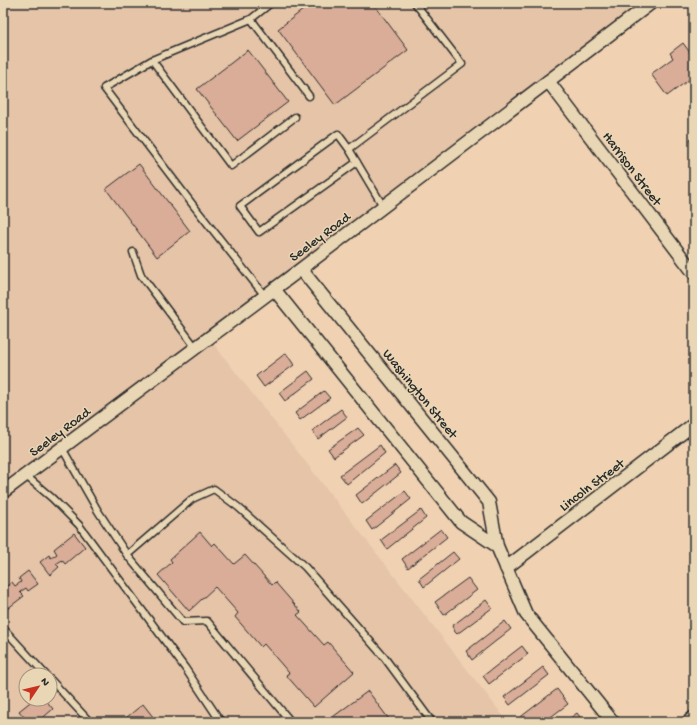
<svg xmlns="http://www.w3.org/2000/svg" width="697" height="725" viewBox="0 0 697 725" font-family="'Gochi Hand',sans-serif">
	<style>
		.built { fill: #e5c4a8; fill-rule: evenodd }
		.building { fill: #d9ad98; stroke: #2b2b2b }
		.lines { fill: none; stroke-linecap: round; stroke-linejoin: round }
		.lane-casing { stroke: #2b2b2b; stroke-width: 9 }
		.street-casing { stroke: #2b2b2b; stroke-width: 15 }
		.lane { stroke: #e9d6b4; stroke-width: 6 }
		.street { stroke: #e9d6b4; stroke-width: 12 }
		.labels { text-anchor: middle; stroke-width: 3; stroke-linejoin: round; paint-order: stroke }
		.street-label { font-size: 14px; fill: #2b2b2b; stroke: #e9d6b4 }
	</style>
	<rect width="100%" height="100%" fill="#f0d2b3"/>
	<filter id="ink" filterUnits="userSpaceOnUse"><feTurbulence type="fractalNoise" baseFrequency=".025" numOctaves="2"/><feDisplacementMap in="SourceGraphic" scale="8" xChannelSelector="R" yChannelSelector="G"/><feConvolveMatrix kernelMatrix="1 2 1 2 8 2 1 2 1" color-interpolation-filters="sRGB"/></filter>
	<g filter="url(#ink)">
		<!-- built -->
		<path class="built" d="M3 3H643L206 334 508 722H3ZM26 675H50V699H26Z"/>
		<!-- building -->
		<path class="building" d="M312 3H373L408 50 335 105 278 29Z
			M683 43 694 58V76L667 96 651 74 673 58 670 53Z
			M248 50 288 102 237 141 197 89Z
			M694 136V145L690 139Z
			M139 164 190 231 157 257 106 189Z
			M286 353 294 365 264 387 256 376Z
			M308 371 314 379 285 401 279 393Z
			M324 391 330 398 300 420 295 413Z
			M341 409 347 417 318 439 312 431Z
			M358 428 364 435 334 457 328 449Z
			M380 445 385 453 347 484 340 475Z
			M395 465 401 473 362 504 356 495Z
			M405 491 411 499 372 530 366 521Z
			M421 510 426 518 387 549 381 540Z
			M441 529 447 537 408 568 402 559Z
			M200 532 212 546 215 543 234 564 245 555 272 585 275 582 301 612 297 615 324 645 328 642 354 672 314 707 286 675 289 673 264 644 261 647 235 617 238 613 215 587 189 611 158 575 172 562 170 559Z
			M74 533 85 547 65 564 62 560 56 564 59 567 50 575 40 562 49 555 51 558 57 554 54 549Z
			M453 552 459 559 424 587 419 579Z
			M28 571 38 584 28 591 26 588 20 592 24 596 3 612V589L12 582 15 586 21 582 19 578Z
			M468 578 477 590 444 615 435 602Z
			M486 600 492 608 457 634 455 632 452 626Z
			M505 621 511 629 472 660 466 651Z
			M522 646 528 654 489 684 483 676Z
			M543 667 549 675 510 705 504 697Z
			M557 689 568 704 544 722H520L518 719Z
			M368 691 391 722H326Z
			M34 699H45L53 709 38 722H18L24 717 19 711Z
			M143 704 157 722H121Z
			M577 713 583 721 581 722H565Z"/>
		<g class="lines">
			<!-- lane casing -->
			<g class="lane-casing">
				<path id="lane" d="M251 19 309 96
					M152 60 231 166 295 117
					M349 149 338 134 240 206 259 232 357 162
					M383 206 349 149 462 64 415 3
					M133 252 141 275 196 348
					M265 296 193 205 104 88 152 60 251 19 271 3
					M62 448 98 511 127 555 192 499 214 489 238 507 305 567 384 657 432 722
					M25 475 52 498 79 525 185 668 221 722
					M127 555 183 622 207 621 291 722
					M3 628 46 675
					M50 679 90 722"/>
			</g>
			<!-- street casing -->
			<g class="street-casing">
				<path id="street" d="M548 81 694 273
					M301 269 489 502 497 546 526 614 613 722
					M274 289 461 522 497 546
					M3 492 301 269 651 3
					M506 568 694 424
					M688 722 694 717"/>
			</g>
			<!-- lane -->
			<use href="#lane" class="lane"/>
			<!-- street -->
			<use href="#street" class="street"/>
		</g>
	</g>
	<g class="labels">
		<!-- street labels -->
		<g class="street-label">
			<text transform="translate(633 168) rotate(53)" y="5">Harrison Street</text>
			<text transform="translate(319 236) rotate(-37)" y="5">Seeley Road</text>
			<text transform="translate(421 393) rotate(51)" y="5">Washington Street</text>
			<text transform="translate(59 431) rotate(-37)" y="5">Seeley Road</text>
			<text transform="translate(591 484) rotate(-37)" y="5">Lincoln Street</text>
		</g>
	</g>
	<!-- margin -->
	<rect width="697" height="725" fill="none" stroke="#e9d6b4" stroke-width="16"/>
	<rect x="8" y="8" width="681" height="709" fill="none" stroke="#2b2b2b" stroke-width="1.5" filter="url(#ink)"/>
	<!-- north arrow -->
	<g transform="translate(38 687) rotate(55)"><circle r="19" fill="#e9d6b4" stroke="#9d927d"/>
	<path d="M0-3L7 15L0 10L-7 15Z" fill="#c8321e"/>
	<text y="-6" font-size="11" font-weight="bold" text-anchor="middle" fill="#2b2b2b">N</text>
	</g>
</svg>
